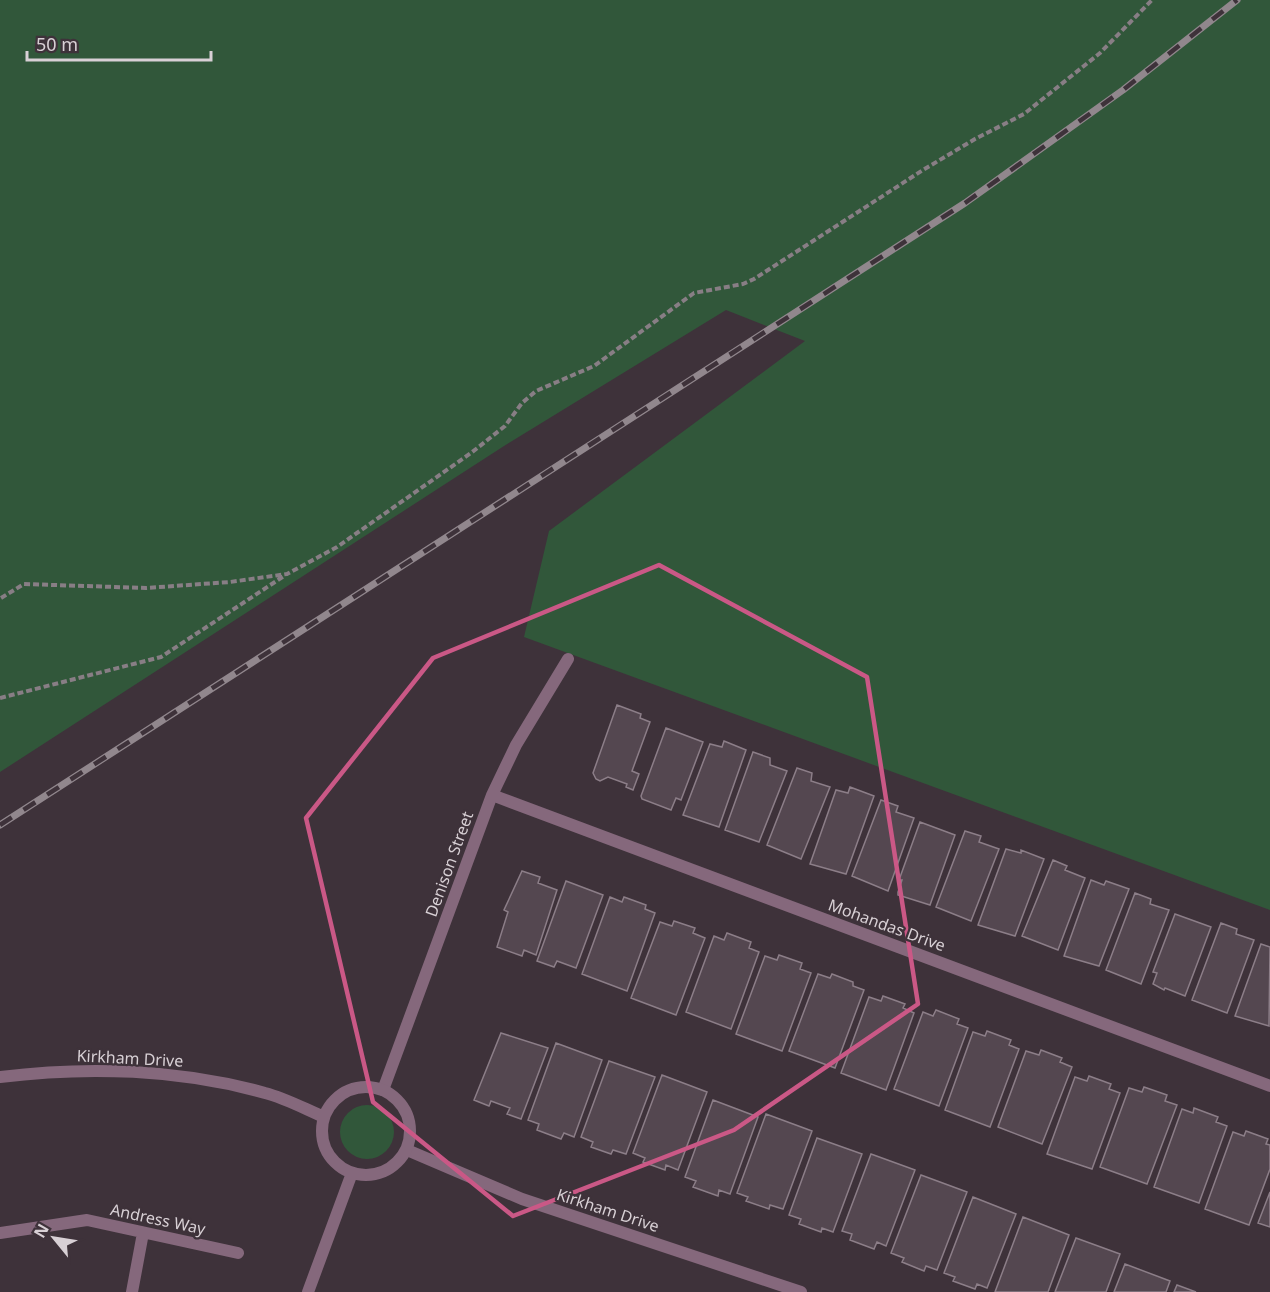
<svg xmlns="http://www.w3.org/2000/svg" width="1270" height="1292" viewBox="0 0 1270 1292" font-family="'Noto Sans',sans-serif">
	<style>
		.green { fill: #31573a }
		.building { fill: #544750; stroke: #8c7e88; stroke-width: 1.5 }
		.lines { fill: none; stroke-linecap: round; stroke-linejoin: round }
		.path { stroke: #887e85; stroke-width: 4; stroke-dasharray: 6 3; stroke-linecap: butt }
		.minor { stroke: #85687c; stroke-width: 12 }
		.tertiary { stroke: #85687c; stroke-width: 12 }
		.rail-casing { stroke: #91878d; stroke-width: 7 }
		.rail { stroke: #3e323a; stroke-width: 4.5; stroke-dasharray: 14; stroke-linecap: butt }
		.marked { fill: none; stroke: #ca5886; stroke-width: 4.5; stroke-linejoin: round }
		.labels { text-anchor: middle; stroke-width: 4.5; stroke-linejoin: round; paint-order: stroke }
		.street-label { font-size: 16px; fill: #d8d0d5; stroke: #3e323a }
	</style>
	<rect width="100%" height="100%" fill="#3e323a"/>
	<!-- green -->
	<path class="green" d="M0 0H1270V910L524 637 549 531 805 341 726 310 504 446 0 772Z
		M340 1132a27 27 0 1 1 54 0a27 27 0 1 1-54 0Z"/>
	<!-- building -->
	<path class="building" d="M617 705 641 714 640 718 650 722 632 771 639 774 633 790 626 787 627 784 608 777 600 781 596 779 593 773Z
		M666 728 703 742 681 800 676 798 671 810 642 799 641 796Z
		M724 741 746 750 719 827 683 815 710 744 722 747Z
		M753 752 770 758V765L787 771 759 842 725 830Z
		M797 768 812 773 811 781 830 787 801 859 767 845Z
		M850 787 874 796 846 874 810 864 836 790 848 793Z
		M881 800 898 806 896 812 914 818 888 891 852 876Z
		M920 822 955 835 930 905 898 895V892L902 880H899Z
		M965 831 981 836 979 842 999 849 971 921 936 907Z
		M1006 849 1021 853V850L1044 859 1015 936 978 925Z
		M1053 860 1067 866 1065 870 1085 878 1058 950 1022 936Z
		M522 871 540 877 538 883 557 890 536 955 524 950 522 956 497 947 508 912 504 910Z
		M1091 880 1104 885 1106 881 1129 889 1099 966 1064 956Z
		M566 881 603 895 576 968 557 961 554 967 537 961Z
		M1135 893 1151 899 1150 904 1169 910 1141 984 1106 970Z
		M610 897 622 902 624 897 646 905 645 909 655 913 627 991 582 974Z
		M1175 914 1211 927 1185 996 1165 988 1164 990 1153 984 1157 973 1153 972Z
		M674 921 695 928 693 933 705 938 676 1015 631 998 660 922 672 926Z
		M1221 923 1237 929 1236 934 1254 940 1227 1013 1192 1000Z
		M727 933 751 942 749 948 759 952 731 1029 686 1012 714 936 724 940Z
		M1261 944 1270 947 1269 1026 1235 1016Z
		M779 955 802 963 800 969 811 973 782 1051 736 1034 765 956 777 960Z
		M818 974 830 978 832 974 853 982V986L864 990 835 1068 789 1051Z
		M883 996 905 1004 903 1008 914 1013 886 1090 841 1073 869 997 881 1001Z
		M936 1010 959 1019 957 1024 968 1028 939 1106 894 1089 923 1012 933 1016Z
		M987 1031 1011 1040 1009 1045 1019 1049 990 1127 945 1110 973 1032 985 1036Z
		M501 1033 548 1048 521 1119 507 1114 510 1108 491 1101 489 1106 474 1100Z
		M556 1043 602 1060 574 1137 564 1133 561 1139 537 1130 539 1124 528 1120Z
		M1041 1050 1062 1058 1060 1062 1072 1067 1042 1144 998 1127 1026 1051 1039 1055Z
		M609 1061 655 1077 626 1154 613 1150 611 1154 591 1147 593 1142 581 1137Z
		M662 1075 707 1092 678 1170 666 1165 665 1170 643 1162 645 1158 633 1153Z
		M1089 1076 1111 1084 1109 1089 1120 1093 1092 1169 1047 1154 1075 1077 1087 1081Z
		M1144 1087 1167 1095 1165 1101 1177 1105 1147 1184 1100 1167 1129 1088 1142 1092Z
		M713 1100 758 1117 730 1194 719 1190 718 1196 693 1187 696 1181 685 1177Z
		M1194 1108 1218 1117 1216 1122 1227 1126 1199 1203 1154 1187 1182 1109 1193 1113Z
		M766 1114 812 1131 783 1209 770 1205 769 1209 746 1201 748 1197 737 1193Z
		M1246 1131 1268 1139 1266 1144 1270 1145V1169L1249 1225 1205 1209 1233 1132 1244 1136Z
		M817 1138 862 1154 833 1232 822 1228 821 1232 799 1224 801 1219 789 1215Z
		M871 1154 915 1170 886 1246 877 1242 874 1249 850 1240 852 1234 842 1231Z
		M921 1175 967 1192 937 1270 926 1266 924 1271 902 1262 904 1258 891 1253Z
		M1270 1192V1227L1258 1223Z
		M973 1197 1016 1214 987 1288 977 1284 975 1289 953 1281 955 1277 944 1273Z
		M1023 1217 1069 1235 1048 1292H995Z
		M1076 1238 1120 1254 1106 1292H1055Z
		M1125 1264 1170 1281 1166 1292H1114Z
		M1177 1285 1196 1292H1174Z"/>
	<g class="lines">
		<!-- path -->
		<path class="path" d="M1 598 24 584 146 588 230 582 287 574 337 547 471 453 505 426 522 403 536 391 594 366 694 293 743 284 754 279 923 170 975 139 1024 114 1100 53 1152 0
			M0 698 161 657 284 576"/>
		<!-- minor -->
		<path class="minor" d="M492 795 1270 1086
			M383 1090 492 795 516 745 568 659
			M407 1150 522 1199 801 1292
			M0 1233 87 1220 238 1253
			M132 1292 143 1233"/>
		<!-- tertiary -->
		<path class="tertiary" d="M0 1077C87 1066 180 1069 265 1093 285 1098 305 1109 324 1117
			M322 1131a44 44 0 1 1 88 0a44 44 0 1 1-88 0Z
			M308 1292 352 1173"/>
		<!-- rail casing -->
		<g class="rail-casing">
			<path id="rail" d="M0 825 965 203 1123 90 1237 0"/>
		</g>
		<!-- rail -->
		<use href="#rail" class="rail"/>
	</g>
	<!-- marked area -->
	<path class="marked" d="M659 565 867 677 918 1004 734 1130 513 1216 373 1102 306 818 433 658Z"/>
	<g class="labels">
		<!-- street labels -->
		<g class="street-label">
			<text transform="translate(449 864) rotate(-70)" y="6">Denison Street</text>
			<text transform="translate(887 925) rotate(20)" y="6">Mohandas Drive</text>
			<text transform="translate(130 1058) rotate(3)" y="6">Kirkham Drive</text>
			<text transform="translate(608 1210) rotate(18)" y="6">Kirkham Drive</text>
			<text transform="translate(158 1219) rotate(12)" y="6">Andress Way</text>
		</g>
	</g>
	<!-- north arrow -->
	<g transform="translate(54 1238) rotate(300)" stroke="#3e323a" stroke-width="4.5" paint-order="stroke">
	<path d="M0-4.5L10 22L0 15L-10 22Z" fill="#d8d0d5"/>
	<text y="-9" font-size="16" font-weight="bold" text-anchor="middle" fill="#d8d0d5">N</text>
	</g>
	<!-- scale -->
	<path d="M27 51v9h184v-9" fill="none" stroke="#d8d0d5" stroke-width="3"/>
	<text x="36" y="51" font-size="18" fill="#d8d0d5" stroke="#3e323a" stroke-width="4.5" paint-order="stroke">50 m</text>
</svg>
